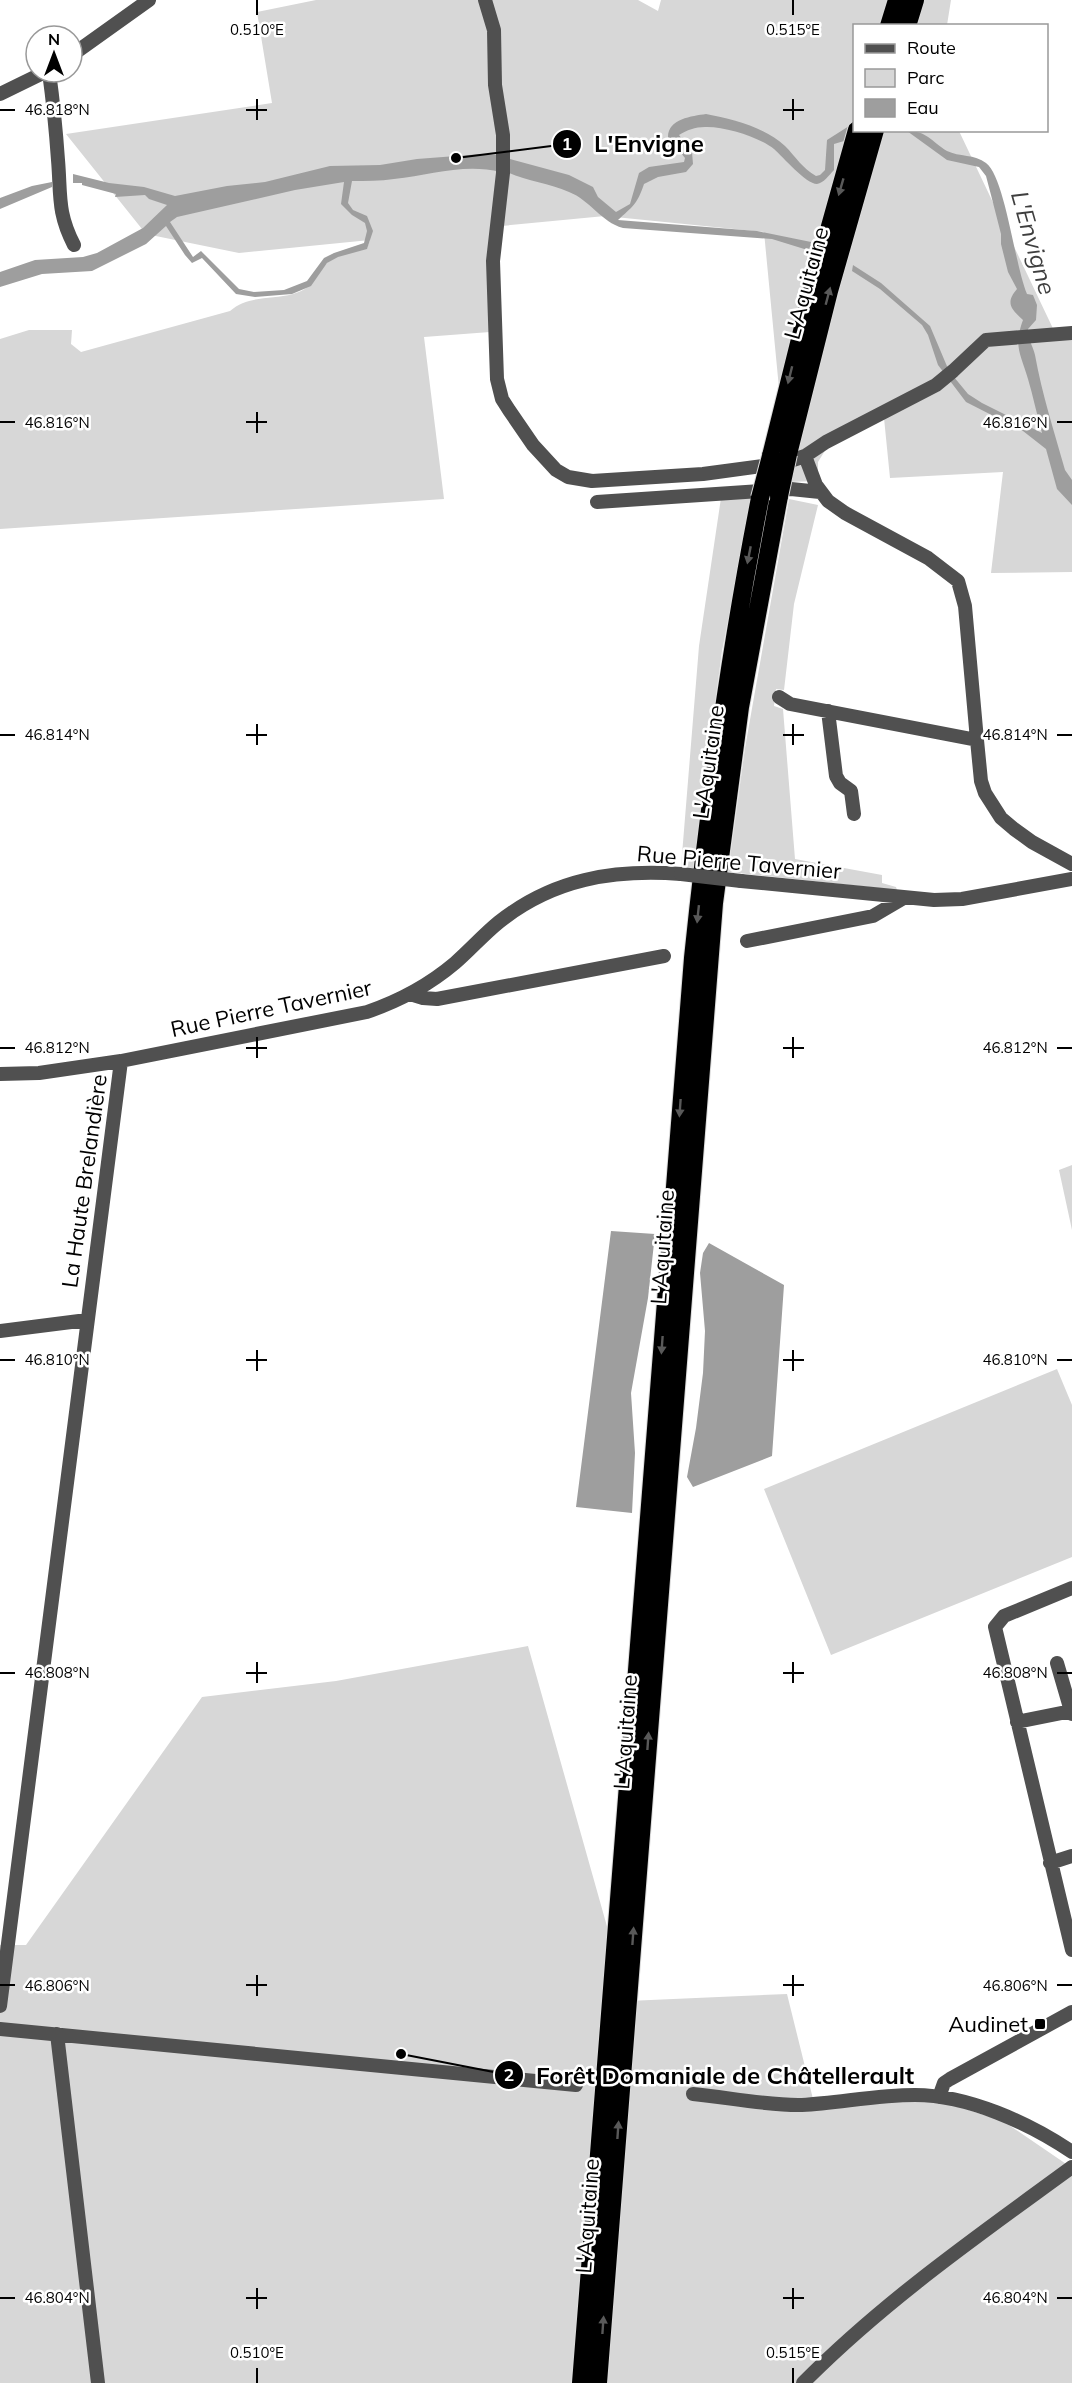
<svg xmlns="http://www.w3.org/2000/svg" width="1072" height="2383" viewBox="0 0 1072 2383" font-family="Mulish,sans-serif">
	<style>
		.green { fill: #d7d7d7 }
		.water { fill: #9e9e9e; fill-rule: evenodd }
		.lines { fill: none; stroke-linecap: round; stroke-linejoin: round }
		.highway-casing { stroke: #dbdbdb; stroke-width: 20 }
		.minor { stroke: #505050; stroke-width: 14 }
		.highway { stroke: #000; stroke-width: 18 }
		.highway-bridge-casing { stroke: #dbdbdb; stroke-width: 20; stroke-linecap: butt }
		.minor-bridge { stroke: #505050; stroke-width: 14 }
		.highway-bridge { stroke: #000; stroke-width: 18 }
		.oneway { fill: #595959 }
		.ticks { fill: none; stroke: #000; stroke-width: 2 }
		.poi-dot { fill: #000; stroke: #fff; stroke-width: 2 }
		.labels { text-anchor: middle; stroke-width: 5; stroke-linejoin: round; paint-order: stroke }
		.street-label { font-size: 22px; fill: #000; stroke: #fff }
		.poi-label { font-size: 22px; fill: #000; stroke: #fff; text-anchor: end }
		.water-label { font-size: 24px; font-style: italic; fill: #3f3f3f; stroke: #fff }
		.ticks-label { font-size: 15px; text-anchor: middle; fill: #000; stroke: #fff; stroke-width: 5; stroke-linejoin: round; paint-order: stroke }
		.leader { fill: none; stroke: #000; stroke-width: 2 }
		.callout-dot { fill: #000; stroke: #fff; stroke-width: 2 }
		.mark-label { font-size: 18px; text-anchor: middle; font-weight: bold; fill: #fff }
		.callout-label { font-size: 24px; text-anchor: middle; font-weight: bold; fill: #000; stroke: #fff; stroke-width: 5; stroke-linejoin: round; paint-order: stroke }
	</style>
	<rect width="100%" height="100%" fill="#fff"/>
	<!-- green -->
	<path class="green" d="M316 0H638L658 11 661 0H951L947 25 854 26V130L959 131 1058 339H1072V572L991 573 1003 472 890 478 884 418 826 449 818 462V481L788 482 764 232 605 216 491 227 490 332 424 337 444 499 0 529V339L29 330H72L71 344 81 352 230 311C248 295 271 300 293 294 319 286 311 276 327 263 337 254 354 252 367 248L370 240 239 253 146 234 66 134 272 103 257 12Z
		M721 498H752L722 651 693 868 681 867 699 646Z
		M789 499 818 505 794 604 784 690 776 689 774 706 783 709 795 859 882 875V883L896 887 897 890 728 872 745 748Z
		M1072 1165V1230L1059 1170Z
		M1057 1369 1072 1405V1557L831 1655 764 1489Z
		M528 1646 628 2001 787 1994 815 2107 918 2101 943 2102 1003 2121 1072 2168V2383H0V1945H26L202 1697 336 1681Z"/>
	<!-- water -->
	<path class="water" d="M706 114C733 119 764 127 785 146 795 156 803 169 816 176L820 175 825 170 827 140 849 126 844 141 834 144V170C829 175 824 183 817 184 806 184 783 157 774 149 759 137 724 126 705 127 695 127 687 130 679 135L692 152 693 164 686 172 658 177 644 184C637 205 632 207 618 220L757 231 816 243 814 252 772 239 623 228C601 222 590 200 569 192 549 183 527 181 507 172L506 158 569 175 593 187 598 197 616 212 630 204 639 173 649 167 684 162 685 158 668 137C668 119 692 116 706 114Z
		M907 131C927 131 931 141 947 151 959 157 975 154 986 163 1005 177 1015 266 1027 294L1033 295 1037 305 1036 320 1028 329C1027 339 1033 345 1035 355 1042 394 1054 431 1065 470L1072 480V505L1057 489 1046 449 1023 431 966 402 938 365 928 335 922 325 880 289 852 271 853 265 881 283 930 326 949 371 968 394 982 403 1042 433C1037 415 1033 396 1028 379 1021 354 1013 347 1023 320 1011 309 1005 303 1017 289L1008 272 1001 244V234L991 195 986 176 979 167 947 160Z
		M482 154 499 155 501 172C464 163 431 175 394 179 380 181 366 181 352 181L348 203 353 210 367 216 373 231 367 249 338 257 327 263 311 286 292 294 255 297 236 294 202 258 192 263 185 255 166 226 146 244 92 271 42 274 0 287V272L35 260 83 257 97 253 143 228 167 205 149 199 145 195 115 197 116 194 82 185V183H73V174L109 183 144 187 175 196 227 186 265 182 330 166 380 165 417 159ZM344 182 341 204 352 215 365 223 367 231 364 243 334 253 324 258 307 281 284 290 254 292 239 289 201 251 193 257 170 222 177 217 295 190Z
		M52 182V187L0 209V198L32 186Z
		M611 1231 655 1234 648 1298 631 1393 635 1453 632 1513 576 1507Z
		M709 1243 784 1285 772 1456 693 1487 687 1477 696 1428 703 1373 705 1331 700 1273 703 1253Z"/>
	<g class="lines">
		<!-- highway casing -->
		<g class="highway-casing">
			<path id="highway" d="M889 26 897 0
				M907 26 915 0
				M788 454 829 291 875 130
				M771 456 813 287 857 130
				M581 2383 693 958C709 803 730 650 760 498
				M598 2383 714 903 740 707 779 496"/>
		</g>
		<!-- minor -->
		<path class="minor" d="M485 0 494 30 495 85 503 135V173L493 261 497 379 502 399 509 410 533 445 556 470 568 477 592 481 703 474 784 463 805 456 826 442 936 385 953 371 986 340 1072 333
			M72 55 149 0
			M49 72C53 101 56 131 58 160 61 195 57 212 74 245
			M0 94 45 72
			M805 456 816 485 828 501 845 513 928 558 958 581 965 606 977 740 981 781 985 793 1001 818 1014 829 1032 842 1072 864
			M597 502 791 489 820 492
			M779 697 790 704 977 740
			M828 711 836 776 840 783 851 791 854 814
			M741 881 934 900 962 899 1072 879
			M747 941 873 916 902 899
			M410 994 423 998 437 999 664 956
			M0 1074 39 1073 121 1061 367 1012C399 1001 429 985 455 963 470 950 483 935 499 922 553 879 613 869 681 874
			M0 1331 87 1320
			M1072 1588 1004 1616 995 1627 1072 1950
			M1057 1663 1071 1711
			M1017 1722 1071 1711 1072 1714
			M1050 1863 1072 1856
			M0 2006 121 1061
			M0 2029 576 2085
			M57 2034 98 2383
			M693 2094C726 2097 769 2106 802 2105 839 2103 877 2095 915 2095 968 2095 1029 2123 1072 2152
			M939 2097 944 2083 950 2079 1072 2012
			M803 2383C884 2301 979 2235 1072 2167"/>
		<!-- highway -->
		<use href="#highway" class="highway"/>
		<!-- highway-bridge casing -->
		<g class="highway-bridge-casing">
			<path id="highway-bridge" d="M779 496 788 454
				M760 498 771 456"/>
		</g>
		<!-- minor-bridge -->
		<path class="minor-bridge" d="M681 874 741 881"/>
		<!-- highway-bridge -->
		<use href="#highway-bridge" class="highway-bridge"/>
	</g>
	<!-- one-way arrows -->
	<defs><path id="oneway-solid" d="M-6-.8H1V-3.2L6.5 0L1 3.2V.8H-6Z" transform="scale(1.5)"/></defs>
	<g class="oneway">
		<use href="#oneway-solid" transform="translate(841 187) rotate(106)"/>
		<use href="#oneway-solid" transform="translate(828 296) rotate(-75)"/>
		<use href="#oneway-solid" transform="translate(790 375) rotate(104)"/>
		<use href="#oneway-solid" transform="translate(749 555) rotate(101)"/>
		<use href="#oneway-solid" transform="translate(698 914) rotate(96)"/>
		<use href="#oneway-solid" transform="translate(680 1108) rotate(94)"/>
		<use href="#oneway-solid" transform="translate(662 1345) rotate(94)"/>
		<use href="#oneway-solid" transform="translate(648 1741) rotate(-86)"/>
		<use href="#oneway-solid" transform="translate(633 1936) rotate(-86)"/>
		<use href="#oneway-solid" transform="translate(618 2130) rotate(-86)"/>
		<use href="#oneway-solid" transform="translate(603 2325) rotate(-86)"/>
	</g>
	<!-- ticks -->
	<path class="ticks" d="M257 0V15M793 0V15M257 99V120M793 99V120M0 110H15M246 110H267M783 110H804M257 412V433M793 412V433M0 422H15M246 422H267M783 422H804M1057 422H1072M257 724V745M793 724V745M0 735H15M246 735H267M783 735H804M1057 735H1072M257 1037V1058M793 1037V1058M0 1048H15M246 1048H267M783 1048H804M1057 1048H1072M257 1350V1371M793 1350V1371M0 1360H15M246 1360H267M783 1360H804M1057 1360H1072M257 1662V1683M793 1662V1683M0 1673H15M246 1673H267M783 1673H804M1057 1673H1072M257 1975V1996M793 1975V1996M0 1985H15M246 1985H267M783 1985H804M1057 1985H1072M257 2288V2309M793 2288V2309M0 2298H15M246 2298H267M783 2298H804M1057 2298H1072M257 2368V2383M793 2368V2383"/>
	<!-- markers -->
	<rect class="poi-dot" x="1034" y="2018" width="12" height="12" rx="3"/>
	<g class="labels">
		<!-- street labels -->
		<g class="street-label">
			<text transform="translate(806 283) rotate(-75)" y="8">L'Aquitaine</text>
			<text transform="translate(708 762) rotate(-82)" y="8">L'Aquitaine</text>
			<text transform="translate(739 862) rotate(5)" y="8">Rue Pierre Tavernier</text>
			<text transform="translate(271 1008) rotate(-12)" y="8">Rue Pierre Tavernier</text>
			<text transform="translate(84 1181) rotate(-82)" y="8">La Haute Brelandière</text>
			<text transform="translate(662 1247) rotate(-86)" y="8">L'Aquitaine</text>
			<text transform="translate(625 1732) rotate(-86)" y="8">L'Aquitaine</text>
			<text transform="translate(587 2216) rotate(-86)" y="8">L'Aquitaine</text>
		</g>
		<!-- poi labels -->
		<g class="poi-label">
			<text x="1028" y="2032">Audinet</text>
		</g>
		<!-- water labels -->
		<g class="water-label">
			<text transform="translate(1033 243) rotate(74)" y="8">L'Envigne</text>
		</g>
	</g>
	<g class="ticks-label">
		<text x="257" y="35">0.510°E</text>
		<text x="793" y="35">0.515°E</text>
		<text x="57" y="115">46.818°N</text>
		<text x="57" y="428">46.816°N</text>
		<text x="1015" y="428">46.816°N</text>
		<text x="57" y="740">46.814°N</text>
		<text x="1015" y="740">46.814°N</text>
		<text x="57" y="1053">46.812°N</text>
		<text x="1015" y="1053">46.812°N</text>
		<text x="57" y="1365">46.810°N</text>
		<text x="1015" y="1365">46.810°N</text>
		<text x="57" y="1678">46.808°N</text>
		<text x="1015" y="1678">46.808°N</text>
		<text x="57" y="1991">46.806°N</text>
		<text x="1015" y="1991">46.806°N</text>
		<text x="57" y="2303">46.804°N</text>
		<text x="1015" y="2303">46.804°N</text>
		<text x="257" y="2358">0.510°E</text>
		<text x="793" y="2358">0.515°E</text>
	</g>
	<!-- callouts -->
	<path class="leader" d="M456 158L567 144M401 2054L509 2075"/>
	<g class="callout-dot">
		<circle cx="456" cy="158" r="6"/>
		<circle cx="401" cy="2054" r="6"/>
		<circle cx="567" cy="144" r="15"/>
		<circle cx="509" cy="2075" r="15"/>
	</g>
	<g class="mark-label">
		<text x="567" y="150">1</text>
		<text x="509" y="2081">2</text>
	</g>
	<g class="callout-label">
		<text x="649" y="152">L'Envigne</text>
		<text x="725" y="2084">Forêt Domaniale de Châtellerault</text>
	</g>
	<!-- legend -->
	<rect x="853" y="24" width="195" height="108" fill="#ffffff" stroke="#999999" stroke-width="1.5"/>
	<rect x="865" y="44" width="30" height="9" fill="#505050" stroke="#999999" stroke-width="1.5"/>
	<text x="907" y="54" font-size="18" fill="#000000">Route</text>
	<rect x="865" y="69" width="30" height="18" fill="#d7d7d7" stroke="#999999" stroke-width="1.5"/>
	<text x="907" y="84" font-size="18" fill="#000000">Parc</text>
	<rect x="865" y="99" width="30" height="18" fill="#9e9e9e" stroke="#999999" stroke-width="1.5"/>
	<text x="907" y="114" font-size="18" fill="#000000">Eau</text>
	<!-- north arrow -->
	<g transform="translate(54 54)"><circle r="28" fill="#ffffff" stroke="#999999" stroke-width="1.5"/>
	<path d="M0-4.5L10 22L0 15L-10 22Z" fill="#000000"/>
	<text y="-9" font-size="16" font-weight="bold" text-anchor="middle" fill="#000000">N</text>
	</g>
</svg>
